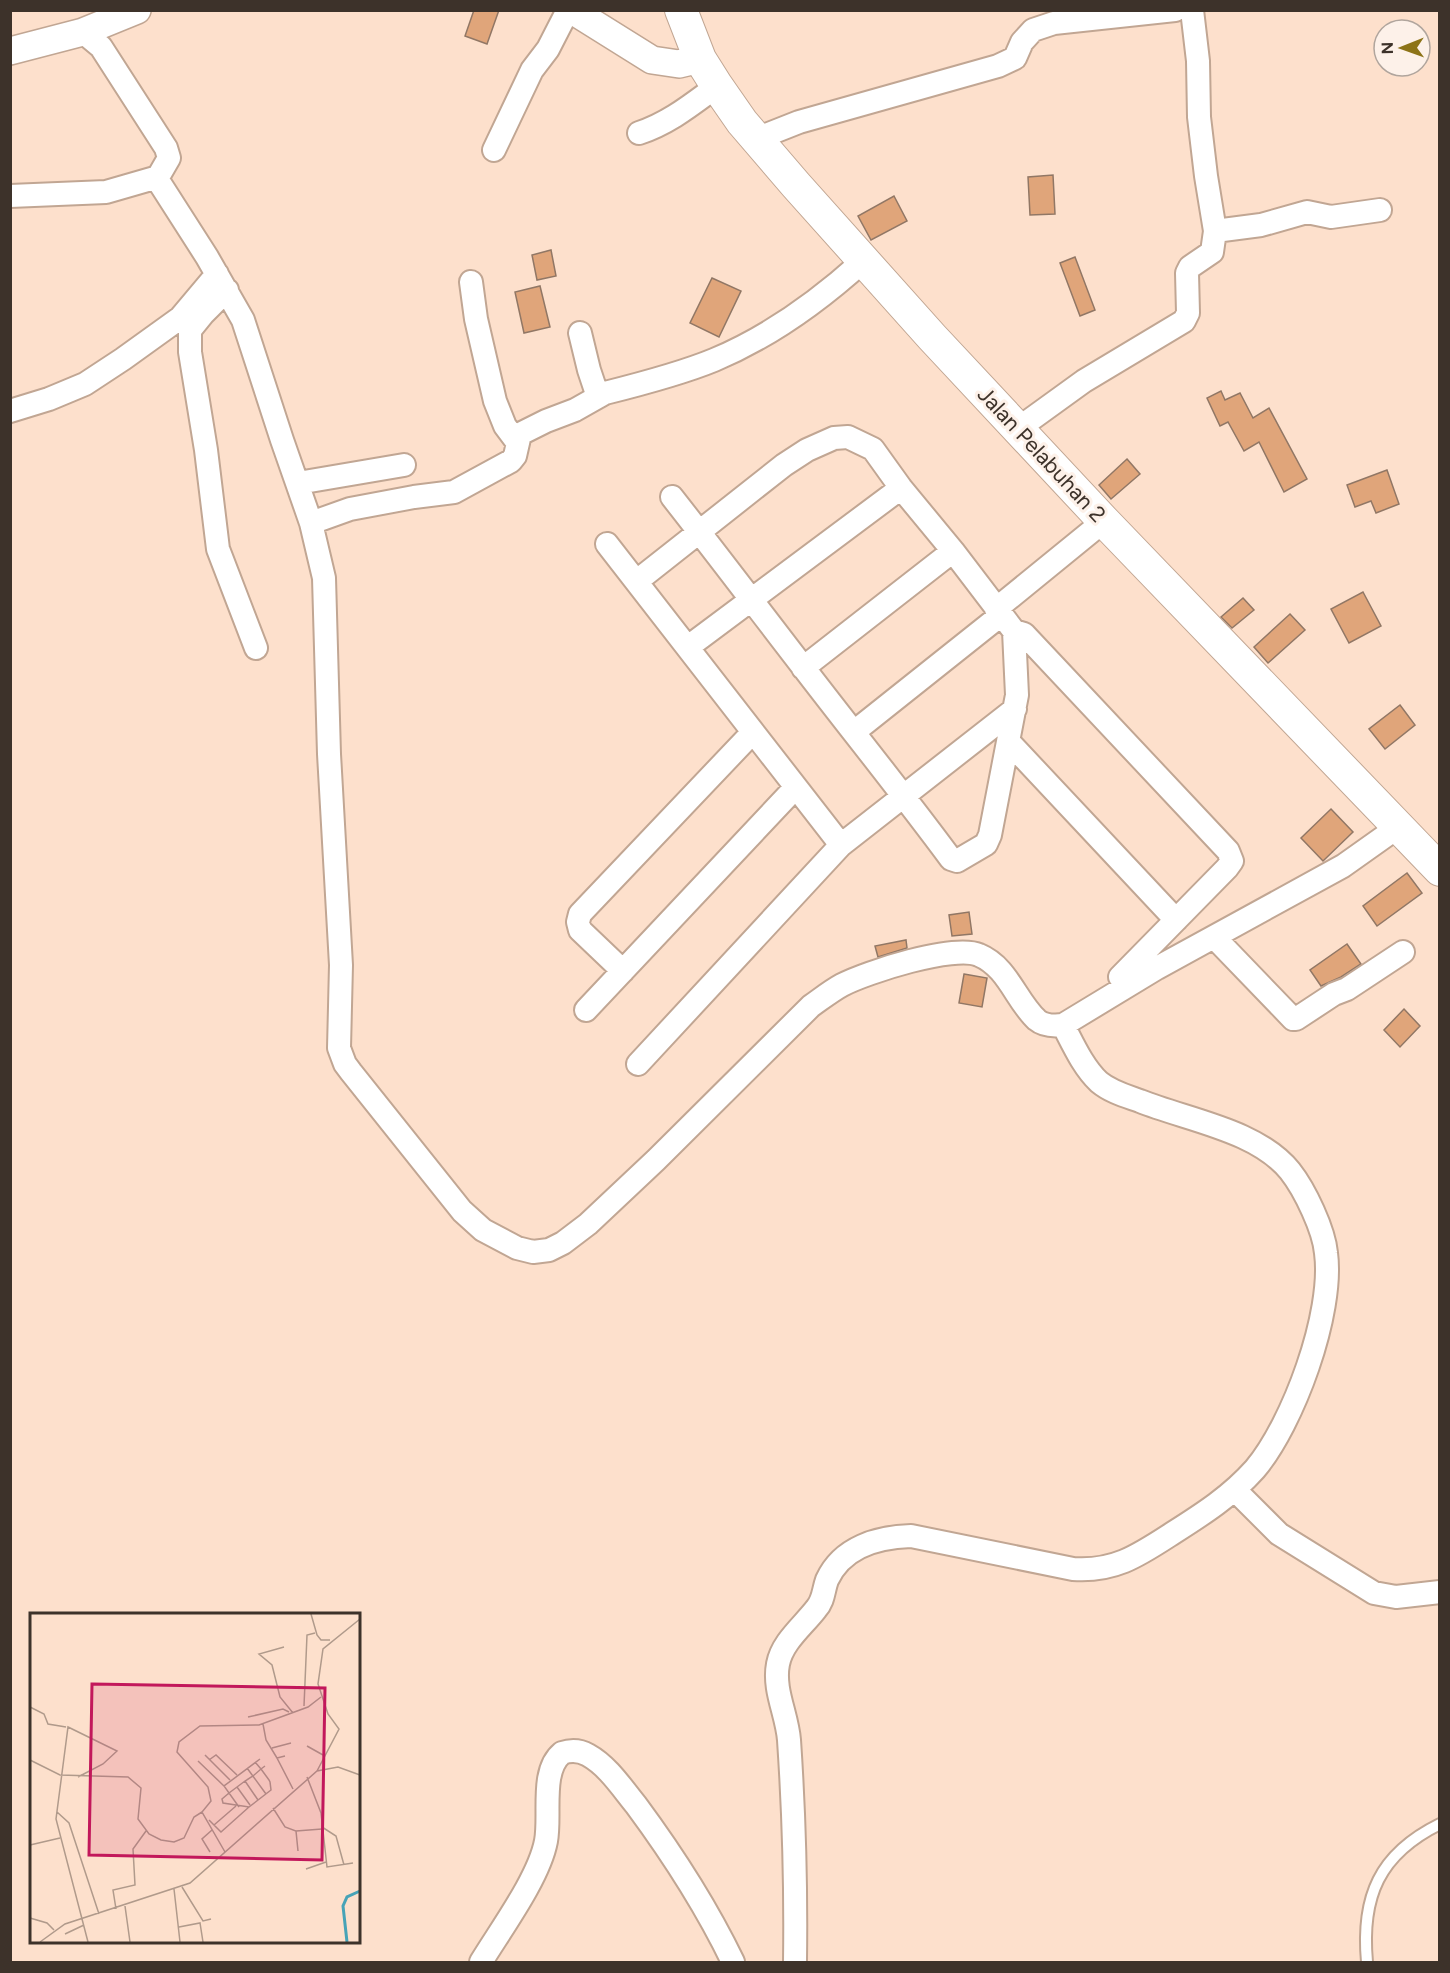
<svg xmlns="http://www.w3.org/2000/svg" width="1450" height="1973" viewBox="0 0 1450 1973" font-family="Figtree,sans-serif">
	<style>
		.building { fill: #e0a57a; stroke: #917765; stroke-width: 1.5 }
		.lines { fill: none; stroke-linecap: round; stroke-linejoin: round }
		.service-casing { stroke: #c1a693; stroke-width: 14 }
		.minor-casing { stroke: #c1a693; stroke-width: 26 }
		.tertiary-casing { stroke: #c1a693; stroke-width: 30 }
		.secondary-casing { stroke: #c1a693; stroke-width: 34 }
		.service { stroke: #fff; stroke-width: 10 }
		.minor { stroke: #fff; stroke-width: 22 }
		.tertiary { stroke: #fff; stroke-width: 27 }
		.secondary { stroke: #fff; stroke-width: 32 }
		.labels { text-anchor: middle; stroke-width: 6; stroke-linejoin: round; paint-order: stroke }
		.street-label { font-size: 22px; fill: #3d322a; stroke: #fdf1e9 }
		.inset-river { fill: none; stroke: #47a3b7; stroke-width: 3 }
		.inset-road { fill: none; stroke: #b09a8b; stroke-width: 1.5 }
		.view { fill: #c2185b; fill-opacity: 0.15; stroke: #c2185b; stroke-width: 3 }
		.inset-edge { fill: none; stroke: #3d322a; stroke-width: 3 }
	</style>
	<rect width="100%" height="100%" fill="#fde0cc"/>
	<!-- building -->
	<path class="building" d="M474 10H499L487 44 465 36Z
		M1053 175 1055 214 1030 215 1028 177Z
		M894 196 907 221 871 240 858 216Z
		M551 250 556 276 537 280 532 255Z
		M1075 257 1095 310 1080 316 1060 263Z
		M712 278 741 291 719 337 690 323Z
		M540 286 550 327 524 333 515 292Z
		M1221 391 1225 400 1240 393 1253 418 1269 408 1307 479 1284 492 1259 442 1244 451 1228 422 1220 426 1207 398Z
		M1127 459 1140 474 1111 499 1099 485Z
		M1387 470 1399 504 1376 513 1371 501 1355 507 1347 485Z
		M1363 592 1381 626 1349 643 1331 609Z
		M1243 598 1254 610 1232 628 1221 617Z
		M1290 614 1305 630 1268 663 1254 647Z
		M1400 705 1415 725 1385 749 1369 729Z
		M1331 809 1353 832 1323 861 1301 838Z
		M1407 873 1422 893 1377 926 1363 906Z
		M969 912 972 934 952 936 949 915Z
		M906 940 907 948 878 957 875 946Z
		M1347 944 1361 964 1341 977 1321 986 1310 970Z
		M964 974 987 978 982 1007 959 1003Z
		M1404 1009 1420 1026 1400 1047 1384 1030Z"/>
	<g class="lines">
		<!-- service casing -->
		<g class="service-casing">
			<path id="service" d="M1367 1962C1361 1897 1379 1854 1440 1824"/>
		</g>
		<!-- minor casing -->
		<g class="minor-casing">
			<path id="minor" d="M1192 10 1198 61 1199 117 1206 176 1215 231
				M83 32 101 47 166 148 169 158 158 177 159 182 207 257 243 320 282 440 311 523 324 578 329 754 341 965 339 1048 345 1064 351 1072 462 1211 483 1230 517 1248 533 1252 549 1250 563 1243 588 1224 656 1160 811 1006C821 999 831 991 842 985 867 972 954 944 979 955 1008 967 1016 1001 1037 1020 1044 1026 1054 1026 1063 1025L1157 968 1343 866 1398 827
				M639 133C669 123 691 105 717 86
				M756 139 799 122 998 66 1015 58 1022 42 1033 30 1054 23 1175 10
				M494 150 532 70 548 49 568 10
				M10 196 106 192 158 177
				M471 282 476 319 495 401 505 426 517 442
				M227 290 203 314 190 330V352L206 450 218 549 256 648
				M580 333 589 370 598 397 605 393C641 384 680 374 714 360 769 337 820 300 863 261
				M10 411 49 399 85 384 123 359 180 318 217 274
				M1019 428 1084 381 1184 321 1188 313 1187 273 1190 267 1212 252 1215 231 1261 225 1307 212 1331 217 1380 210
				M298 483 404 465
				M311 523 350 509 414 497 454 492 511 461 515 456 520 434 546 421 575 410 598 397
				M607 544 841 845 1015 709
				M637 581 784 465 807 450 834 438 848 437 873 449 901 488 953 551 1014 631 1017 695 990 835 986 844 957 861 951 859C903 794 852 731 803 667 759 610 716 553 672 497
				M996 609 1104 521
				M1014 631 1024 634 1228 851 1232 861 1227 868 1120 977
				M688 647 901 488
				M803 668 953 551
				M854 732 1001 615
				M1008 741 1176 920
				M1214 937 1293 1019H1296L1334 994 1347 989 1403 952
				M623 971 580 930 578 922 580 914 753 732
				M586 1010 795 788
				M638 1064 841 845
				M1235 1490 1279 1534 1374 1593 1396 1597 1440 1592
				M481 1962C501 1929 539 1878 546 1841 551 1815 540 1771 562 1753 571 1750 579 1750 588 1755 608 1766 622 1788 636 1805 673 1855 706 1906 733 1962
				M795 1962C796 1888 794 1814 789 1740 787 1714 773 1690 778 1664 782 1642 803 1626 816 1609 824 1600 823 1591 827 1580 842 1547 878 1537 911 1536L1073 1569C1115 1572 1139 1555 1173 1533 1203 1514 1231 1496 1255 1469 1293 1424 1334 1313 1326 1253 1324 1230 1305 1190 1290 1171 1257 1130 1187 1120 1140 1101 1126 1096 1111 1092 1099 1082 1083 1067 1073 1044 1063 1025"/>
		</g>
		<!-- tertiary casing -->
		<g class="tertiary-casing">
			<path id="tertiary" d="M572 10 652 60 679 64 700 59
				M10 51 83 32 137 10"/>
		</g>
		<!-- secondary casing -->
		<g class="secondary-casing">
			<path id="secondary" d="M681 10 700 59 717 86 742 122 796 185 932 337 1104 521 1440 870"/>
		</g>
		<!-- service -->
		<use href="#service" class="service"/>
		<!-- minor -->
		<use href="#minor" class="minor"/>
		<!-- tertiary -->
		<use href="#tertiary" class="tertiary"/>
		<!-- secondary -->
		<use href="#secondary" class="secondary"/>
	</g>
	<g class="labels">
		<!-- street labels -->
		<g class="street-label">
			<text transform="translate(1042 454) rotate(47)" y="8">Jalan Pelabuhan 2</text>
		</g>
	</g>
	<!-- overview -->
	<g transform="translate(30 1613)">
		<rect width="330" height="330" fill="#fde0cc"/>
		<path class="inset-river" d="M317 329 313 293 317 284 330 278"/>
		<path class="inset-road" d="M281 1 287 22 291 27H300M254 34 229 41 242 52 250 84 263 100M274 93 277 22 285 20M0 94 14 101 18 111 36 114M218 104 253 96 259 99M233 111 236 127 247 145M277 133 293 142M242 135 261 130M175 142 200 167M255 143 247 145 263 176M0 147 30 162 98 164 111 175 108 206 119 221 131 227 144 229 154 225 164 204 172 199M179 147 186 142 207 162M168 148 194 173M225 149 231 156 239 167 240 169 241 177 219 194 193 190 192 186 199 180 215 168 223 163 231 156 235 153M217 155 236 181M287 158 309 116 298 101 288 71 293 36 330 6M48 164 73 151 87 138 38 114 26 206 58 329M277 164 291 200 297 254 323 250M215 168 228 187M207 174 220 192M209 194 194 173 230 146M243 195 255 214 266 218 268 238M27 199 39 210 69 301M179 207 191 219 219 194M184 212 206 193M292 214 306 223 314 252M266 218 292 216M0 232 30 225M180 239 172 226 182 217M195 239 172 199 181 188 178 174 147 139 149 129 170 113 229 112 278 94 291 84M276 256 296 249M152 274 173 308 181 306M144 276 150 329M95 293 100 329M86 296 83 277 105 272 103 236 116 218M0 305 17 310 24 317M149 314 170 310 173 329M35 321 54 312M10 329 35 311 160 270 287 158 308 154 330 162"/>
		<path class="view" d="M62 71 295 75 292 247 59 242Z"/>
		<rect width="330" height="330" class="inset-edge"/>
	</g>
	<!-- border -->
	<rect width="1450" height="1973" fill="none" stroke="#3d322a" stroke-width="24"/>
	<!-- north arrow -->
	<g transform="translate(1402 48) rotate(269)"><circle r="28" fill="#fdf1e9" stroke="#b0a59d" stroke-width="1.5"/>
	<path d="M0-4.5L10 22L0 15L-10 22Z" fill="#8d7317"/>
	<text y="-9" font-size="16" font-weight="bold" text-anchor="middle" fill="#3d322a">N</text>
	</g>
</svg>
